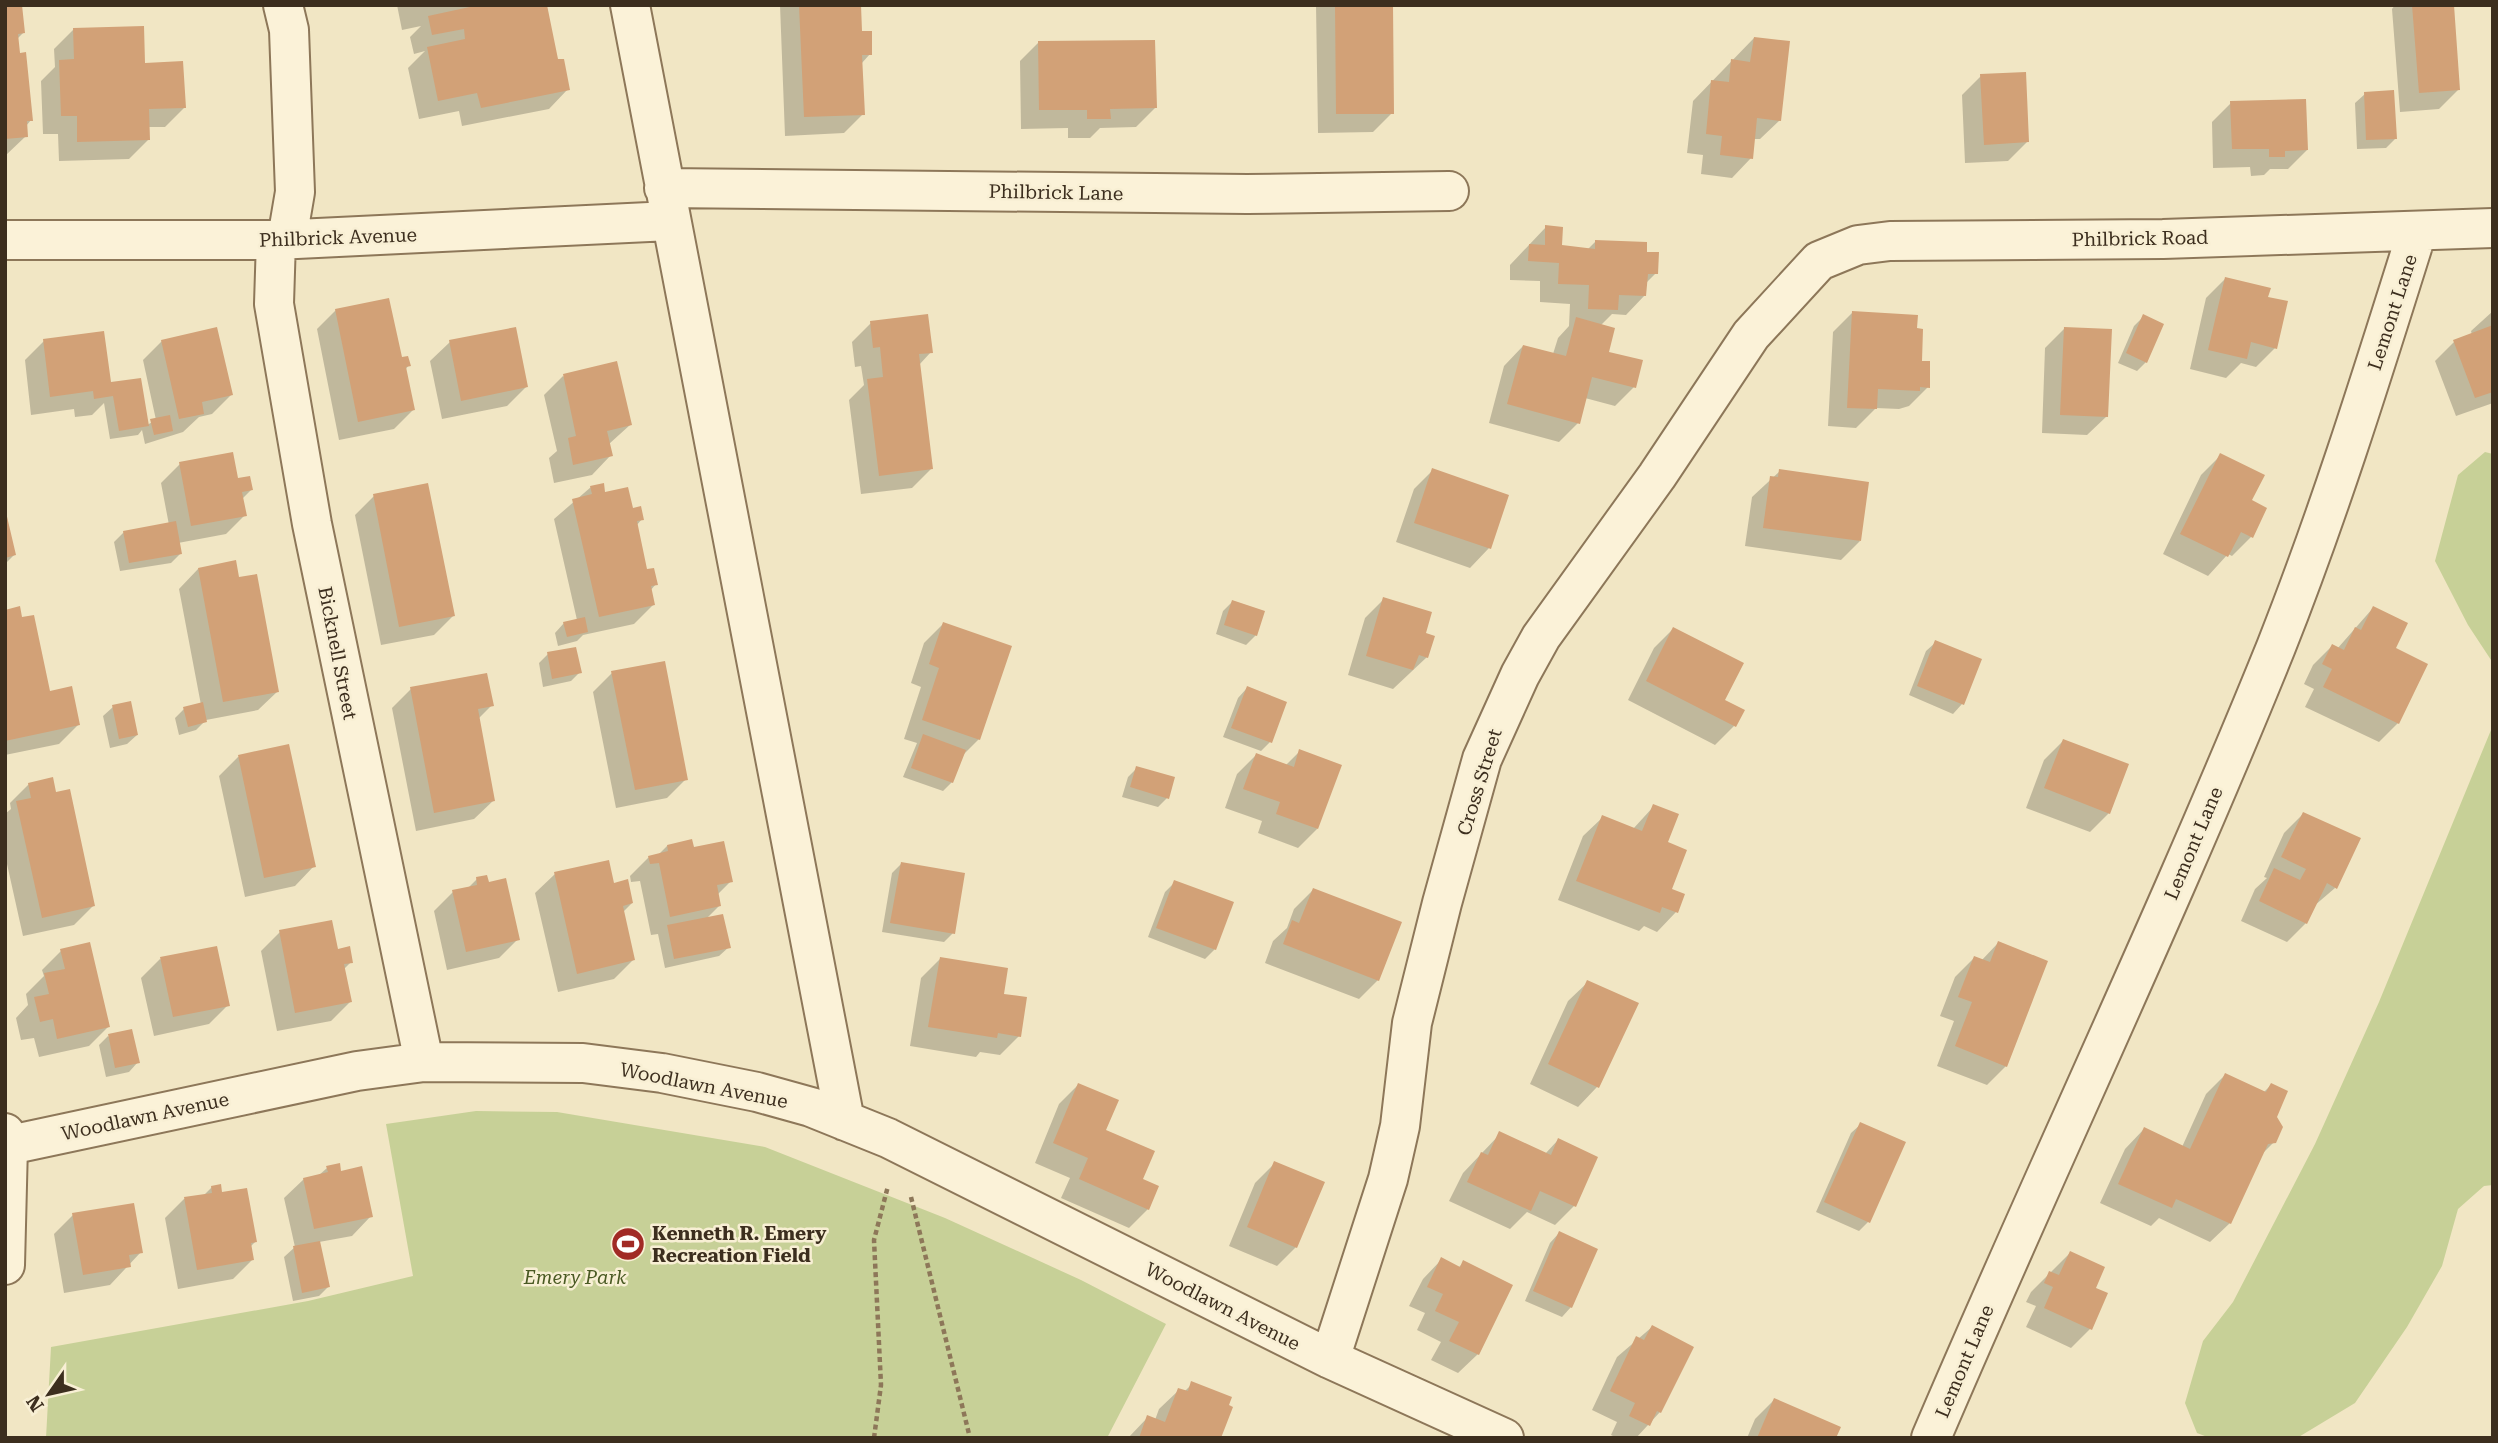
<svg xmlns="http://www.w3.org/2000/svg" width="2498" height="1443" viewBox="0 0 2498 1443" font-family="'Roboto Serif',serif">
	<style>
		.green { fill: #c7d097 }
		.shadow { fill: #0003 }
		.building { fill: #d2a177 }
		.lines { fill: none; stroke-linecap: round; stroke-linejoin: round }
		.street-casing { stroke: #8d7759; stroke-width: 42 }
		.path { stroke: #8d7759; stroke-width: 4.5; stroke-dasharray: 5 3.5; stroke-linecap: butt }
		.street { stroke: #fbf2d8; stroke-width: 38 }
		.labels { text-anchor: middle; stroke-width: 5; stroke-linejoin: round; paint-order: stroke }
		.street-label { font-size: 19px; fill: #3c2e1e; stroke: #f8efd4 }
		.poi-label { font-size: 19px; font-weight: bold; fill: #3c2e1e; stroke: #f8efd4; text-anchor: start }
		.park-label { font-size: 19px; font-style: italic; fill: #4a5a23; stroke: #f8efd4 }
	</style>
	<rect width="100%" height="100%" fill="#f1e6c4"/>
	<!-- green -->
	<path class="green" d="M2485 452 2493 454V663L2468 625 2435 561 2458 475Z
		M2493 704V1185L2484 1186 2458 1209 2442 1266 2407 1327 2355 1403 2297 1438H2210L2197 1433 2185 1403 2203 1341 2233 1302 2315 1144 2379 1002 2491 730Z
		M476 1111 557 1112 765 1147 945 1218 1081 1280 1166 1324 1107 1438H46L51 1347 308 1301 413 1276 386 1124Z"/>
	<!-- shadow -->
	<path class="shadow" d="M5 5 24 32 17 39 31 120 26 126V136L5 156Z
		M397 5H545L557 61 568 89 549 109 462 126 459 111 419 119 408 68 425 51 414 54 410 37 421 26 402 30Z
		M780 5H859L860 33 870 54 861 64 863 114 844 133 785 136Z
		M1316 5H1391L1392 113 1373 132 1318 133Z
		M2395 5H2452L2458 90 2439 109 2400 112 2392 9Z
		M73 30 144 64 184 108 165 127H148V140L129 159 59 161 58 134H43L41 81 55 67 54 49Z
		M1754 38 1780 120 1760 139H1753L1751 158 1732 178 1701 174 1703 155 1687 153 1693 101Z
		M1039 42 1155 108 1136 127 1100 128 1090 138H1068V128L1021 129 1020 61Z
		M1981 76 2027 142 2008 161 1965 163 1962 95Z
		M2365 94 2395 139 2386 148 2357 149 2355 103Z
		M2231 103 2307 150 2288 169H2270L2264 175 2251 176 2250 167 2213 168 2212 122Z
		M1546 227 1560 247 1587 250 1596 241 1645 253 1656 273 1645 284V295L1626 315 1612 314 1600 326 1607 353 1634 387 1615 406 1585 398 1578 423 1559 442 1489 423 1504 366 1523 346 1553 354 1558 338 1569 326 1570 304 1540 302V281L1510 280V265Z
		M2225 279 2266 298 2275 348 2256 367 2241 363 2226 378 2190 369 2206 298Z
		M336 310 409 365 405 370 413 410 394 429 339 440 317 329Z
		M2493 311V403L2456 416 2435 361 2454 342 2472 335 2471 331Z
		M1852 313 1916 330 1920 362 1928 387 1909 406 1899 409 1876 408 1856 428 1828 426 1833 332Z
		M2144 316 2146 362 2137 371 2118 363 2134 326Z
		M871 323 931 352 919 365 931 469 912 488 861 494 849 400 864 385 861 366 855 367 852 342Z
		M2064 329 2107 416 2087 435 2042 433 2045 348Z
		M44 341 110 384 147 425 156 420 143 360 162 341 231 395 212 414 199 417 183 432 145 444 142 430 138 435 110 439 104 403 92 415 75 417 74 409 31 415 25 360Z
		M450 342 526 387 507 406 442 419 430 361Z
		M563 376 630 425 609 444 611 455 592 475 554 483 549 458 557 451 544 395Z
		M2220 456 2250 501 2251 537 2232 556 2228 554 2208 576 2163 554 2201 475Z
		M180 464 237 480 251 490 242 499 245 515 226 534 178 543 180 554 171 563 120 571 114 542 124 532 169 525 161 483Z
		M1433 470 1507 496 1489 548 1470 568 1396 542 1414 489Z
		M1780 471 1860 541 1841 560 1745 546 1752 497Z
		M591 487 632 510 642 519 636 526 646 571 656 584 650 591 653 605 634 624 583 635 577 641 558 646 555 633 564 623 577 620 554 519Z
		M374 496 453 616 434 635 381 645 355 515Z
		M5 511 14 555 5 564Z
		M198 569 237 579 278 691 258 710 206 720 196 730 179 735 175 718 184 709 201 705 179 589Z
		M1384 599 1424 634 1427 657 1393 689 1348 675 1365 618Z
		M1232 602 1256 635 1246 645 1216 634 1223 611Z
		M2373 608 2394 649 2398 723 2379 742 2305 707 2314 689 2304 684 2313 665 2332 646 2337 649Z
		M5 612 48 693 78 725 59 744 5 755Z
		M943 624 979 739 962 756 952 782 943 791 903 777 917 743 904 739 921 687 911 683 924 643Z
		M1673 629 1722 700 1734 726 1715 745 1628 700 1654 648Z
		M1936 642 1980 660 1962 704 1953 714 1909 695 1926 651Z
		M548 654 580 672 571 681 543 687 539 663Z
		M612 673 686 779 667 798 616 808 593 692Z
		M1247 688 1270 742 1261 751 1223 737 1238 698Z
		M411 689 492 705 478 719 494 800 474 819 416 831 392 708Z
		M113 707 137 735 127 744 110 748 103 716Z
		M2063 741 2109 813 2090 832 2026 808 2044 760Z
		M288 746 314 866 295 886 245 897 219 776 238 757Z
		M1300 751 1317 829 1298 848 1258 833 1262 821 1225 808 1237 774 1256 755 1285 766Z
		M1137 768 1167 798 1158 807 1122 797 1128 777Z
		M29 784 93 906 74 925 23 936 5 855V814L11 809 10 803Z
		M1654 806 1666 843 1670 890 1683 895 1676 912 1657 932 1644 926 1639 931 1558 900 1583 836 1603 817 1633 829Z
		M2303 814 2335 888 2314 906 2306 923 2287 942 2241 921 2255 889 2267 878 2264 877 2284 833Z
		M667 846 693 849 731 881 717 895 719 906 706 919 729 947 719 956 665 968 658 934 651 935 640 881 631 882 630 876 649 857 658 855Z
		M901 864 953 933 944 942 882 932 892 873Z
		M555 874 632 903 623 912 633 960 614 979 558 992 535 893Z
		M477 879 488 884 518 939 499 958 447 970 434 911 453 892 467 889Z
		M1175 882 1215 949 1205 959 1148 937 1165 892Z
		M1313 890 1378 980 1359 999 1265 963 1273 941 1287 928 1294 909Z
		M280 932 336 951 351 962 344 969 350 1002 331 1021 277 1031 261 951Z
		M1998 943 2006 1066 1987 1085 1937 1066 1954 1021 1940 1016 1955 977 1974 958 1981 961Z
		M61 951 108 1027 89 1046 39 1057 34 1038 21 1040 16 1018 28 1005 26 994 44 976 42 970Z
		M160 959 228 1005 209 1024 154 1036 141 978Z
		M940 959 1002 995 1019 1036 1000 1055 980 1052 976 1057 910 1046 921 978Z
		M1588 982 1636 1004 1597 1087 1578 1107 1530 1084 1568 1001Z
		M108 1036 138 1062 129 1072 106 1077 99 1045Z
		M2225 1075 2263 1093 2271 1085 2275 1117 2274 1142 2261 1155 2230 1223 2210 1242 2159 1218 2151 1226 2100 1203 2125 1149 2144 1129 2182 1147 2206 1094Z
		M1078 1085 1104 1131 1141 1180 1148 1209 1129 1228 1061 1198 1070 1178 1035 1163 1059 1104Z
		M1861 1124 1868 1222 1859 1231 1816 1212 1851 1133Z
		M1500 1134 1545 1154 1558 1140 1574 1206 1555 1225 1527 1212 1510 1229 1449 1201 1463 1173Z
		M1274 1164 1296 1247 1277 1266 1229 1246 1255 1183Z
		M327 1168 340 1173 371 1216 352 1236 319 1242 328 1287 319 1296 293 1301 284 1257 295 1247 284 1198 304 1179 318 1176Z
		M212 1187 221 1194 255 1242 250 1247 252 1260 233 1279 178 1289 165 1218 184 1199 203 1196Z
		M73 1215 141 1252 110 1285 64 1293 54 1234Z
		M1559 1233 1571 1307 1562 1317 1525 1301 1550 1243Z
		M2070 1253 2093 1289 2090 1329 2071 1348 2026 1327 2036 1306 2026 1302 2031 1292Z
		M1442 1259 1458 1268 1463 1263 1478 1354 1458 1373 1431 1360 1441 1342 1417 1330 1425 1313 1409 1306 1423 1279Z
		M1652 1327 1660 1412 1636 1438H1617L1611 1435 1617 1422 1592 1410 1617 1357Z
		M1192 1384 1219 1438H1128L1148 1417 1155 1420 1159 1409 1179 1390 1184 1392Z
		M1774 1400 1834 1438H1747L1755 1419Z"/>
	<!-- building -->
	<path class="building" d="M5 5H22L25 33 18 34 20 53 26 52 33 121H27L28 137 5 139Z
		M479 5H547L558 59H564L570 90 481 108 477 93 438 101 427 47 465 39 464 29 432 35 428 16Z
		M799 5H861L862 31H872V55H862L865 115 804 117Z
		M1335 5H1393L1394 114H1336Z
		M2412 5H2454L2460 90 2419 93Z
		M144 26 145 63 183 61 186 108 149 109 150 140 77 142V116H61L59 60 74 59 73 28Z
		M1754 37 1790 41 1781 121 1757 118 1753 159 1720 155 1722 136 1706 134 1711 80 1729 82 1731 59 1750 62Z
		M1155 40 1157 108 1110 109 1111 119H1087V110H1039L1038 41Z
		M2026 72 2029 142 1984 145 1980 74Z
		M2394 90 2397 139 2366 140 2364 92Z
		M2306 99 2308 150 2285 151V157H2269V149H2232L2230 101Z
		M1545 225 1563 227 1562 245 1595 249V240L1647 242V252H1659L1658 274H1648L1646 296 1619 295 1618 310 1588 309 1589 285 1558 284 1559 263 1528 261 1529 244 1545 245Z
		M2225 277 2271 288 2268 297 2288 301 2277 349 2251 342 2247 359 2208 350Z
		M389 298 402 357 408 356 411 366 406 367 415 410 358 422 335 309Z
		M1852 311 1918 315 1917 328 1923 329 1922 361H1930V388L1920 387V391L1878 389 1877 409 1847 408Z
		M928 314 933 353 919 354 933 469 879 476 867 379 883 377 880 347 873 348 870 321Z
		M2143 314 2164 324 2147 363 2126 353Z
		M1576 317 1615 328 1609 352 1643 360 1636 388 1592 377 1580 424 1507 404 1523 345 1566 356Z
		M2493 325V392L2475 398 2453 340Z
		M217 327 233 395 202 402 204 414 179 419 161 340Z
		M516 327 528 387 461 401 449 340Z
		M2064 327 2112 329 2108 417 2060 415Z
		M104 331 111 382 141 378 149 426 119 431 113 396 94 399 93 391 50 397 43 339Z
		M617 361 632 425 607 431 613 456 573 465 568 438 576 436 563 374Z
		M170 415 173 431 154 435 150 419Z
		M233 452 238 478 250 476 253 490 242 492 247 516 191 526 179 462Z
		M2220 453 2265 475 2252 500 2267 508 2253 538 2241 532 2228 557 2180 534Z
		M1432 468 1509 495 1491 549 1414 523Z
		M1779 469 1869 482 1861 541 1763 528 1770 476 1778 477Z
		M428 483 455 616 399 627 373 494Z
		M604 483 605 492 628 487 633 508 641 506 644 520 637 521 647 569 654 568 658 585 651 586 655 605 599 617 572 499 592 494 590 486Z
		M5 508 16 555 5 558Z
		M176 521 182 554 129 563 123 531Z
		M236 560 239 577 257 574 279 692 223 702 198 568Z
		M1383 597 1432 612 1426 633 1435 636 1428 658 1419 655 1413 670 1366 656Z
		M1232 600 1265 611 1257 636 1224 625Z
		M20 606 22 617 34 615 50 691 72 686 80 725 5 741V610Z
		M2373 606 2408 623 2396 648 2428 664 2399 724 2323 687 2332 669 2322 664 2332 644 2344 650 2355 627 2361 630Z
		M585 617 588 632 567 637 563 622Z
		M943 622 1012 646 980 740 922 720 939 668 929 664Z
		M1673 627 1744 663 1725 700 1745 710 1736 727 1646 681Z
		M1935 640 1982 659 1964 705 1917 686Z
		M576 647 582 673 552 679 547 652Z
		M665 661 688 780 635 790 611 671Z
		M487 673 494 706 478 709 495 801 434 813 410 687Z
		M1247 686 1287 702 1272 743 1231 728Z
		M131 701 138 735 119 739 112 705Z
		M203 702 207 722 188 727 183 707Z
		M923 734 966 750 953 783 911 768Z
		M2063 739 2129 764 2110 814 2044 788Z
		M289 744 316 867 264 878 238 755Z
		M1299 749 1342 765 1318 829 1276 814 1280 802 1243 789 1256 753 1294 767Z
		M1136 766 1175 777 1169 799 1130 787Z
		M53 777 56 792 70 789 95 906 42 918 16 801 31 798 28 783Z
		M1653 804 1679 814 1668 842 1687 850 1672 889 1685 894 1678 913 1662 907 1660 913 1576 881 1602 815 1642 831Z
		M2303 812 2361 838 2337 889 2327 883 2307 924 2259 901 2274 868 2300 880 2306 869 2281 857Z
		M692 839 694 847 724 841 733 882 717 885 721 906 670 917 659 863 650 864 648 856 668 851 667 845Z
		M609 860 614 883 628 879 633 903 623 906 635 960 577 974 554 872Z
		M901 862 965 873 955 934 890 923Z
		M487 875 489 882 506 878 520 940 466 952 452 890 477 885 476 877Z
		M1174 880 1234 902 1216 950 1156 928Z
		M1313 888 1402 922 1379 981 1283 944 1292 920 1299 923Z
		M723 914 731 948 674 959 667 925Z
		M332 920 338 949 350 946 353 963 344 964 352 1002 295 1013 279 930Z
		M1998 941 2048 961 2007 1067 1955 1046 1972 1002 1958 997 1974 956 1990 962Z
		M90 942 110 1027 57 1039 53 1019 40 1022 34 997 49 994 44 973 65 969 60 949Z
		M217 946 230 1006 173 1017 160 957Z
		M940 957 1008 968 1004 994 1027 997 1021 1037 998 1033 997 1038 928 1027Z
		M1587 980 1639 1003 1599 1088 1548 1064Z
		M132 1029 140 1063 115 1068 108 1034Z
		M2225 1073 2266 1092 2271 1083 2288 1091 2277 1117 2283 1127 2276 1143 2268 1144 2231 1224 2176 1199 2172 1208 2118 1184 2144 1127 2190 1149Z
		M1078 1083 1119 1100 1106 1130 1155 1151 1143 1179 1159 1186 1149 1210 1079 1179 1088 1158 1053 1143Z
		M1860 1122 1906 1142 1870 1223 1824 1202Z
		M1499 1131 1551 1155 1558 1138 1598 1157 1576 1207 1540 1191 1531 1211 1467 1182 1481 1152 1488 1155Z
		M1274 1161 1325 1182 1297 1248 1247 1227Z
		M340 1163 341 1171 362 1166 373 1217 314 1229 303 1178 328 1172 326 1166Z
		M221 1184 222 1192 247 1188 257 1242 251 1243 254 1260 197 1270 184 1197 212 1193 211 1186Z
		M134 1203 143 1253 129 1255 131 1267 83 1275 72 1213Z
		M1559 1231 1598 1249 1572 1308 1533 1291Z
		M320 1241 330 1287 302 1293 293 1246Z
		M2070 1251 2105 1267 2096 1288 2108 1293 2092 1330 2044 1308 2053 1287 2044 1283 2049 1271 2059 1275Z
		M1441 1257 1460 1267 1463 1260 1513 1285 1479 1355 1449 1341 1459 1322 1435 1311 1443 1294 1427 1287Z
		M1652 1325 1694 1347 1661 1413 1657 1411 1650 1426 1629 1416 1635 1403 1610 1391 1636 1336 1644 1340Z
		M1191 1381 1232 1397 1229 1405 1233 1407 1221 1438H1139L1147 1415 1165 1422 1178 1388 1188 1391Z
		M1774 1398 1841 1427 1836 1438H1757Z"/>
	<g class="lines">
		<!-- street casing -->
		<g class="street-casing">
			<path id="street" d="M283 5 289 30 295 192 287 239
				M630 5 845 1121
				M664 188 1247 194 1449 191
				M5 240H276L670 221
				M276 240 274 304 312 524 424 1062
				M5 1133 8 1145 5 1265
				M5 1146 357 1071 424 1062 583 1063 662 1073 757 1092 811 1107 888 1138 1330 1359 1504 1438
				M1330 1359 1388 1179 1400 1126 1412 1023 1442 903 1482 759 1520 675 1541 637 1657 476 1751 335 1819 261 1858 245 1890 241 2163 239 2493 228
				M1931 1438C2044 1173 2168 914 2276 647 2330 511 2373 372 2417 232"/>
		</g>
		<!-- path -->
		<path class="path" d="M911 1197 970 1438
			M874 1438 881 1385 874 1240 888 1186"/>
		<!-- street -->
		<use href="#street" class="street"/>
	</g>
	<!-- icons -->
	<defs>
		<g id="stadium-disc" transform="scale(1.75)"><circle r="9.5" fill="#a12a25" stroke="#f8efd4"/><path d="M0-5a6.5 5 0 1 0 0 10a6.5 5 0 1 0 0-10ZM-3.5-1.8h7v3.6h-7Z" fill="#fff"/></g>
	</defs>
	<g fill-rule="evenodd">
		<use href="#stadium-disc" x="628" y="1244"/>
	</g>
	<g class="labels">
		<!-- street labels -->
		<g class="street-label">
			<text transform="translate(1056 192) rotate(1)" y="7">Philbrick Lane</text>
			<text transform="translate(338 237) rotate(-2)" y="7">Philbrick Avenue</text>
			<text transform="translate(2140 238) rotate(-1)" y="7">Philbrick Road</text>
			<text transform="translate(2392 312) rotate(-72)" y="7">Lemont Lane</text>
			<text transform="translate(338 653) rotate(79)" y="7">Bicknell Street</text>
			<text transform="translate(1479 782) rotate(-73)" y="7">Cross Street</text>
			<text transform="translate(2193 843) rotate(-67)" y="7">Lemont Lane</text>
			<text transform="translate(704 1085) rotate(11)" y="7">Woodlawn Avenue</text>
			<text transform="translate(145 1116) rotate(-12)" y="7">Woodlawn Avenue</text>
			<text transform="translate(1223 1306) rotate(27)" y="7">Woodlawn Avenue</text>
			<text transform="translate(1964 1361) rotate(-67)" y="7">Lemont Lane</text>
		</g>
		<!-- poi labels -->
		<g class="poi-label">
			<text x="652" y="1240">Kenneth R. Emery<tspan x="652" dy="22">Recreation Field</tspan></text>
		</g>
		<!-- park labels -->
		<g class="park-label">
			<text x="575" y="1284">Emery Park</text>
		</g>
	</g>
	<!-- border -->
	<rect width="2498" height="1443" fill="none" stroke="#3c2e1e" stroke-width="14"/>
	<!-- north arrow -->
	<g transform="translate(49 1394) rotate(236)" stroke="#f8efd4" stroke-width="5" paint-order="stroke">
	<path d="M0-5L12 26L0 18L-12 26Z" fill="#3c2e1e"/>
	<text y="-10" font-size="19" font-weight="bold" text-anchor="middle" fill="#3c2e1e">N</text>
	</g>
</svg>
